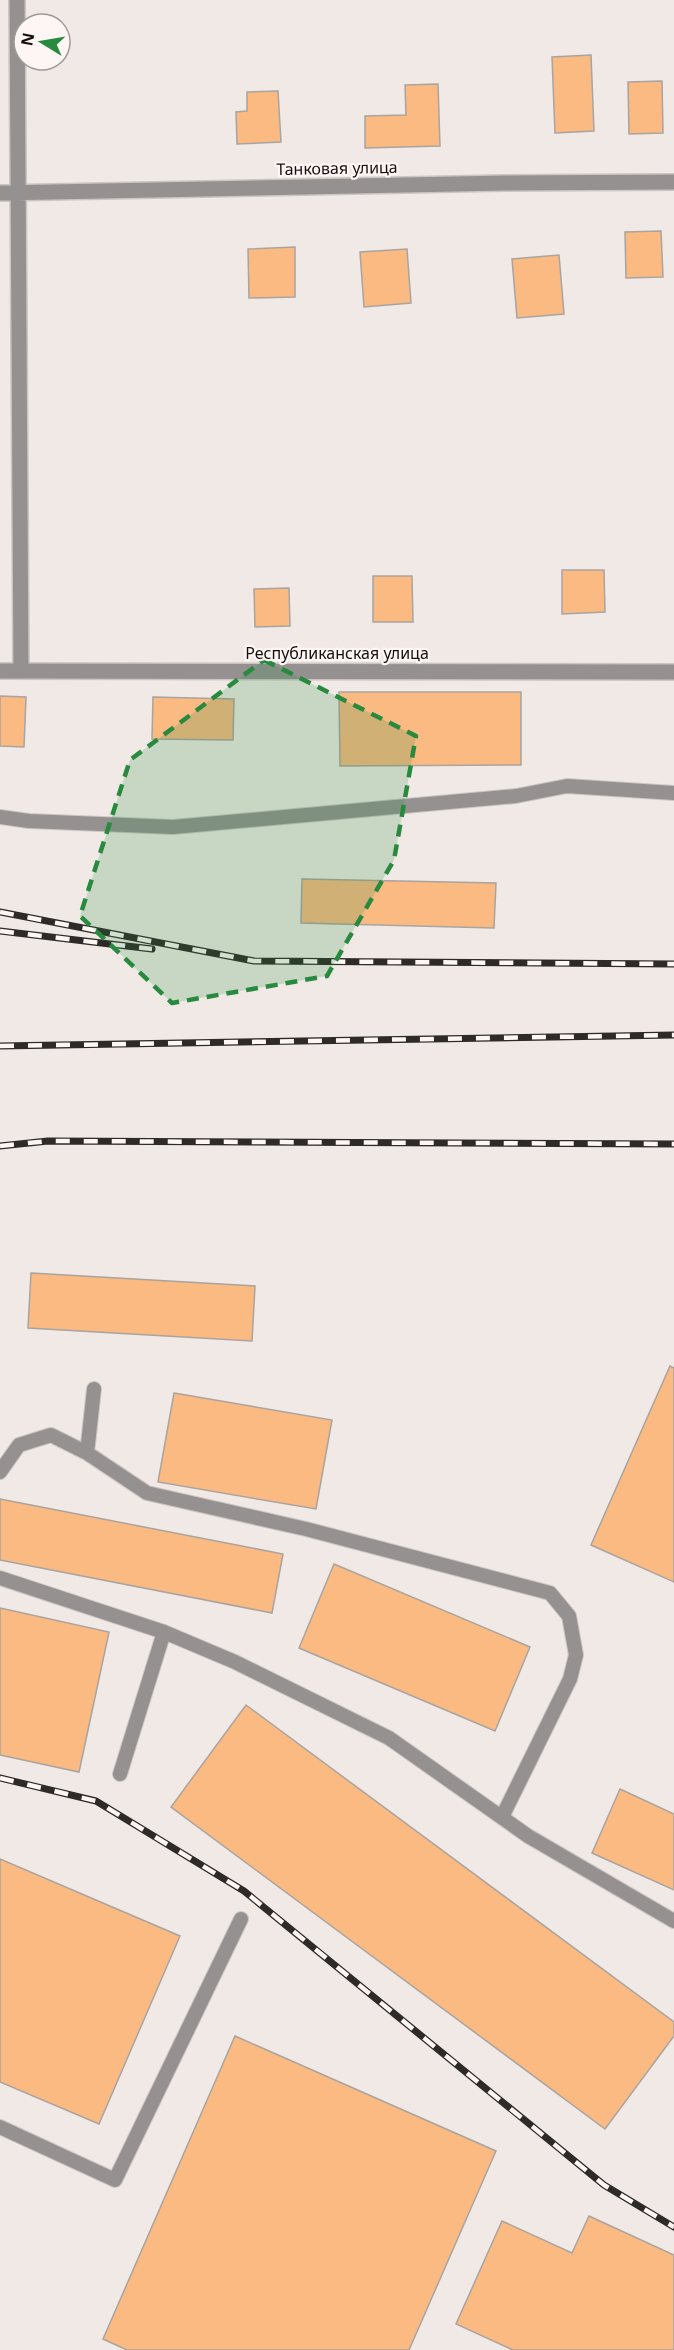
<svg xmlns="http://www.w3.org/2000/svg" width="674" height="2350" viewBox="0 0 674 2350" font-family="'Noto Sans',sans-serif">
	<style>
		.building { fill: #fbba82; stroke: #a9a4a0; stroke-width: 1.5 }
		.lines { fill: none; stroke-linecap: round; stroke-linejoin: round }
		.service-casing { stroke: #ccc6c3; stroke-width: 16 }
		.minor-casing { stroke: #ccc6c3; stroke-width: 18 }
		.service { stroke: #959191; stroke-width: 14 }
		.minor { stroke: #959191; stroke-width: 15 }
		.rail-casing { stroke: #2d2a28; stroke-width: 7 }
		.rail { stroke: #fdf6f4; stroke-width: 4.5; stroke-dasharray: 14; stroke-linecap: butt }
		.marked { fill: #288a3e; fill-opacity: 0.2; stroke: #288a3e; stroke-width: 4.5; stroke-dasharray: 12 8; stroke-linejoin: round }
		.labels { text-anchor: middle; stroke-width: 4.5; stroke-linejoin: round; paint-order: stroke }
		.street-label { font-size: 16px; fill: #120f0e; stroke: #fdf6f4 }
	</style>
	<rect width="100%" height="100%" fill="#f0e9e6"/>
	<!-- building -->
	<path class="building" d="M591 55 594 131 555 133 552 57Z
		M662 81 663 133 629 134 628 82Z
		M438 84 440 146 365 148V116L406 115 405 85Z
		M278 91 281 142 237 144 236 112 247 111V92Z
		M661 231 663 277 626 278 625 232Z
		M295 247V297L249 298 248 249Z
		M407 249 411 303 364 307 360 252Z
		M559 255 564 314 517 318 512 259Z
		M562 570H604L605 612 562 614Z
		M373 576H412L413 622H373Z
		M289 588 290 626 255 627 254 589Z
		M339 692H521V765L340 766Z
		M0 696 26 697 24 747 0 746Z
		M153 697 234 699 233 740 152 739Z
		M302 879 496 883 494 928 301 923Z
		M31 1273 255 1286 252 1341 28 1328Z
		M670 1366 674 1368V1582L591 1545Z
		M174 1393 332 1420 316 1509 158 1482Z
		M0 1499 283 1554 272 1613 0 1560Z
		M334 1564 530 1647 495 1731 299 1648Z
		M0 1608 109 1632 79 1772 0 1755Z
		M246 1705 674 2022V2036L605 2129 171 1807Z
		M620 1789 674 1814V1890L592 1853Z
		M0 1859 180 1936 99 2124 0 2082Z
		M235 2036 496 2151 409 2350H127L103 2339Z
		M589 2216 674 2255V2350H513L456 2324 502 2221 572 2253Z"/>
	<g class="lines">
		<!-- service casing -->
		<g class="service-casing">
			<path id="service" d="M0 817 29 821 173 827 516 796 567 786 674 793
				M94 1389 87 1453 147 1493 306 1529 550 1593 569 1616 576 1655 570 1679 502 1817
				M0 1472 19 1445 51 1435 87 1453
				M0 1578 164 1632
				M120 1774 164 1632 235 1662 389 1738 528 1836 674 1921
				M0 2127 115 2180 241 1919"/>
		</g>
		<!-- minor casing -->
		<g class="minor-casing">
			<path id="minor" d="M17 0 21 671
				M0 193 504 183 674 182
				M0 671 674 672"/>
		</g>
		<!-- service -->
		<use href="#service" class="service"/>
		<!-- minor -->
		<use href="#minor" class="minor"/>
		<!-- rail casing -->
		<g class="rail-casing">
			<path id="rail" d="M0 912 254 961 674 964
				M0 931 152 949
				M0 1046 674 1035
				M0 1146 48 1141 674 1144
				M0 1778 96 1801 244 1891 604 2185 674 2227"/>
		</g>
		<!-- rail -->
		<use href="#rail" class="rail"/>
	</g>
	<!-- marked area -->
	<path class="marked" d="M264 660 416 736 394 860 327 976 172 1003 80 916 130 760Z"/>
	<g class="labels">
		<!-- street labels -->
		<g class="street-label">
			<text transform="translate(337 168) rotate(-1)" y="6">Танковая улица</text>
			<text x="337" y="659">Республиканская улица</text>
		</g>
	</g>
	<!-- north arrow -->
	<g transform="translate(42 42) rotate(281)"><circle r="28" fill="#fdf6f4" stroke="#9f9a98" stroke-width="1.5"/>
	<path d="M0-4.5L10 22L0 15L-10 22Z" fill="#288a3e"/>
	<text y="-9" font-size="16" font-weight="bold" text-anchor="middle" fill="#120f0e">N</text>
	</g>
</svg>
